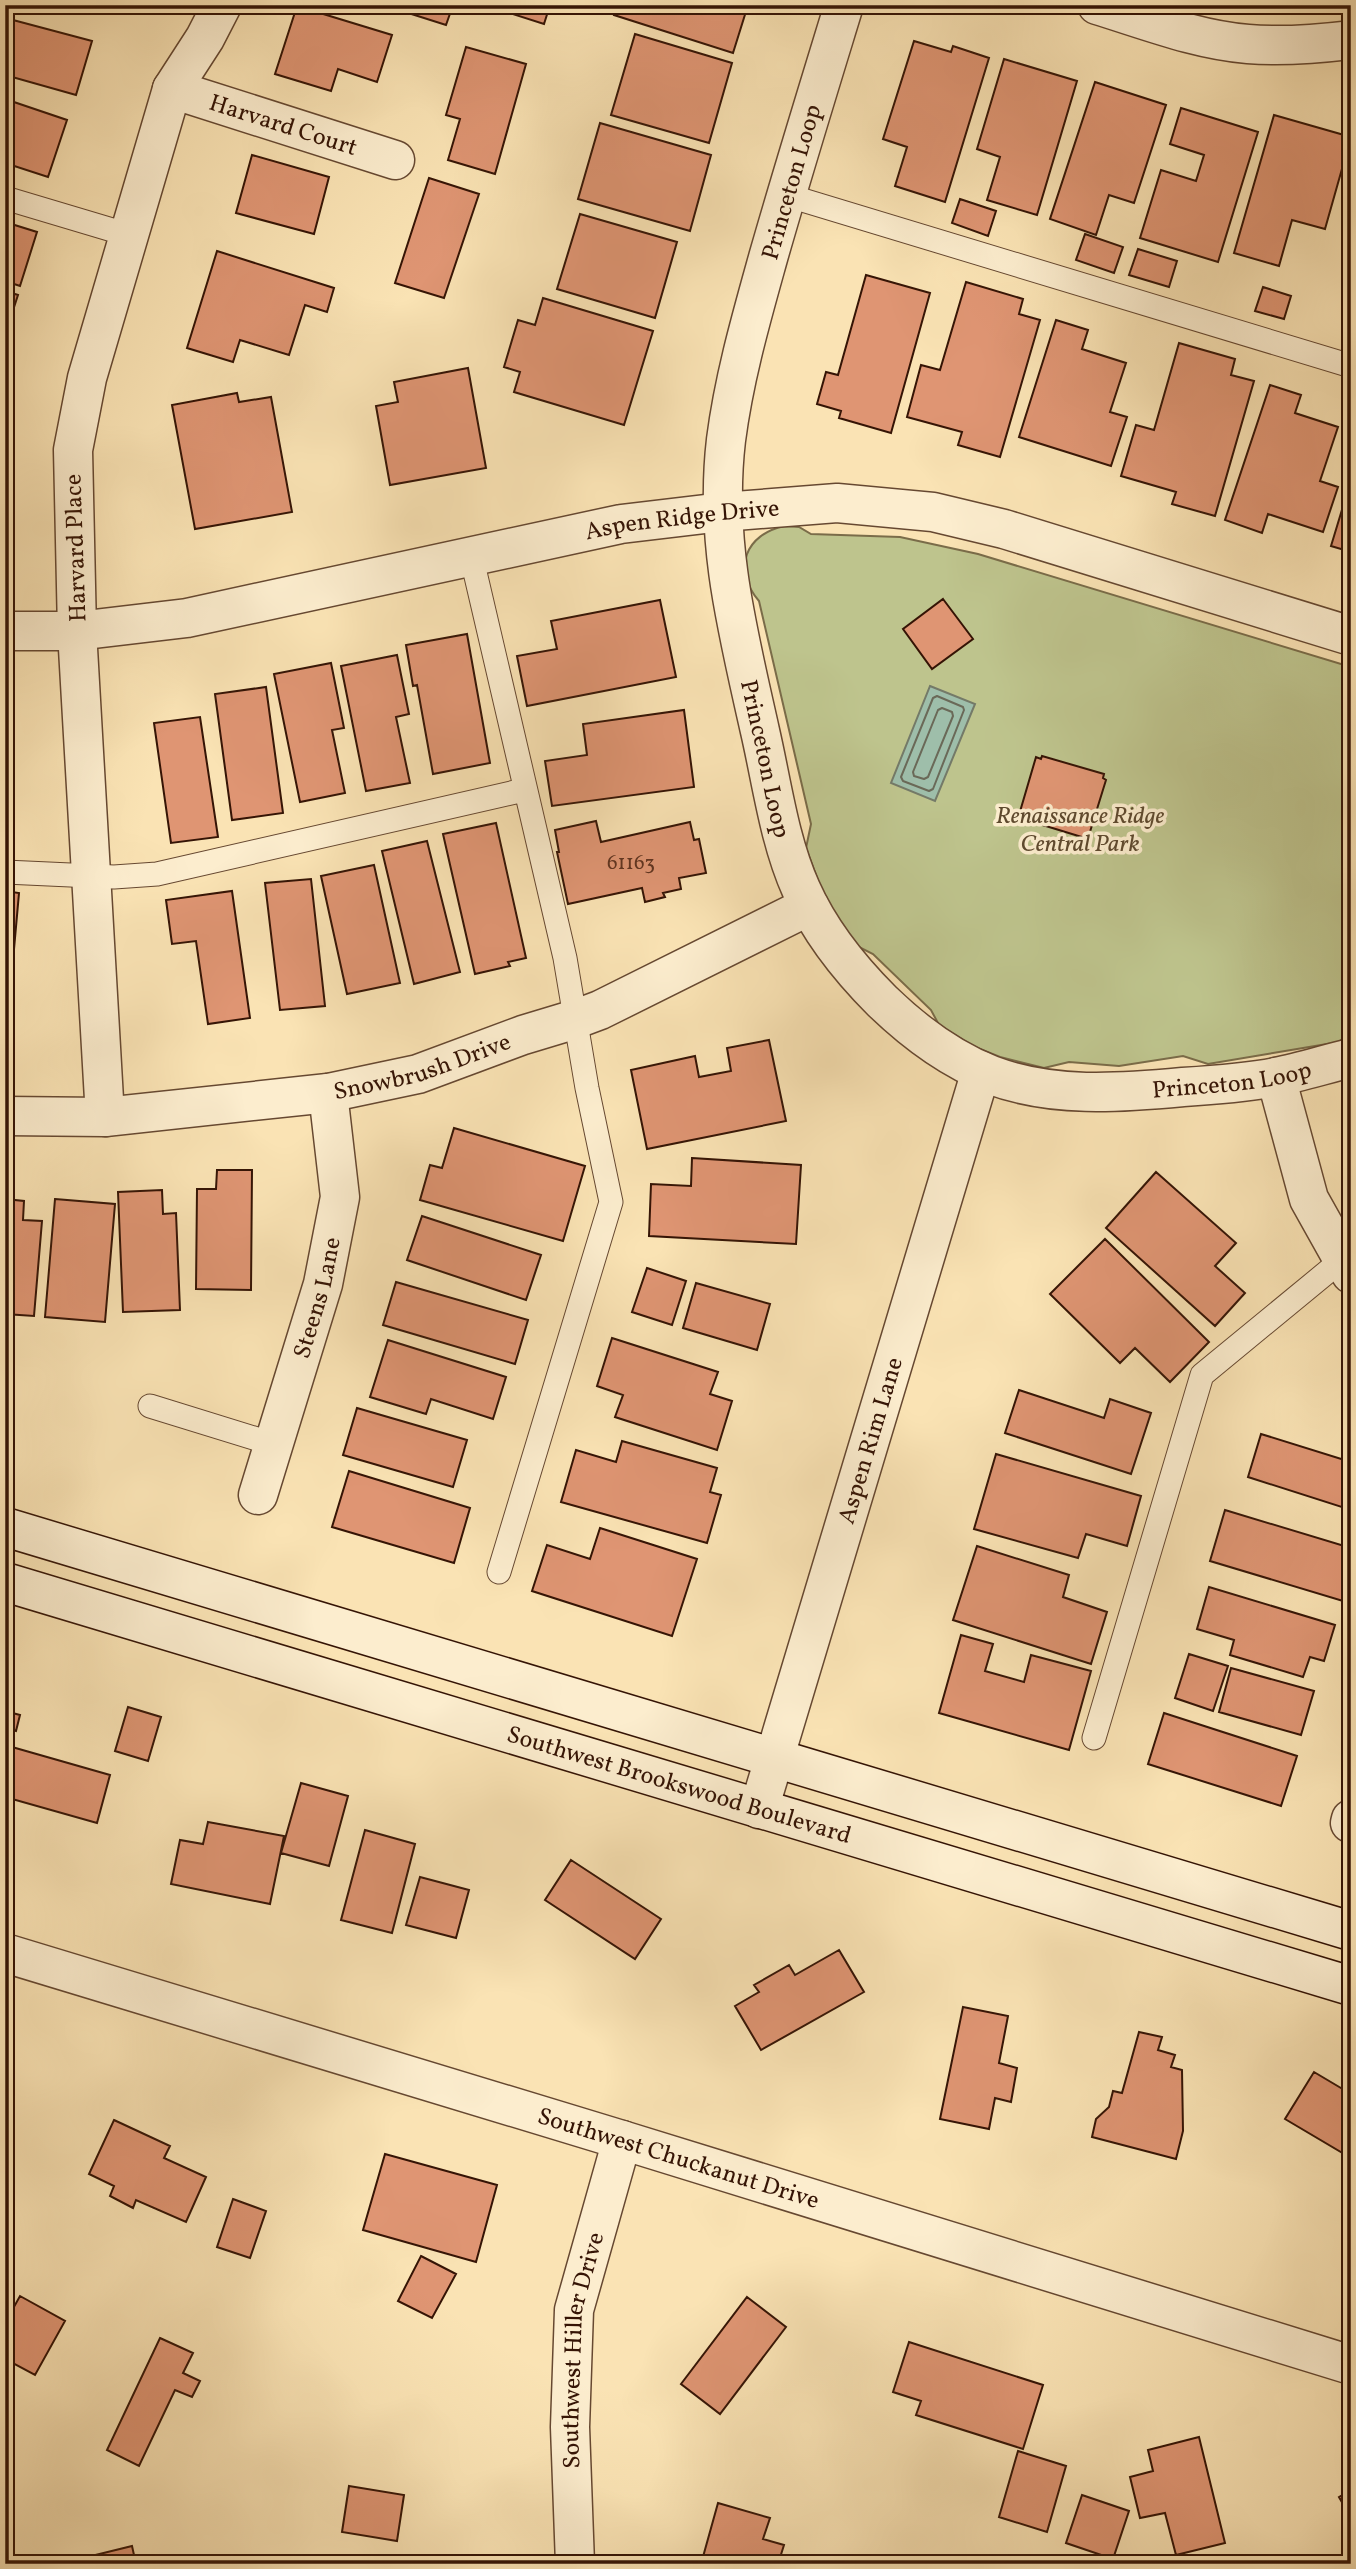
<svg xmlns="http://www.w3.org/2000/svg" width="1356" height="2569" viewBox="0 0 1356 2569" font-family="Vollkorn,serif">
	<style>
		.green { fill: #bec48d; stroke: #7a6c49; stroke-width: 2 }
		.water { fill: #9ebeaa; stroke: #747a68; stroke-width: 2 }
		.lines { fill: none; stroke-linecap: round; stroke-linejoin: round }
		.shore { stroke: #6a6958; stroke-width: 2 }
		.building { fill: #df9573; stroke: #351405; stroke-width: 2 }
		.lane-casing { stroke: #664831; stroke-width: 25 }
		.street-casing { stroke: #664831; stroke-width: 41 }
		.secondary-casing { stroke: #351405; stroke-width: 41 }
		.lane { stroke: #fcedce; stroke-width: 23 }
		.street { stroke: #fcedce; stroke-width: 38 }
		.secondary { stroke: #fcedce; stroke-width: 38 }
		.labels { text-anchor: middle; stroke-width: 7; stroke-linejoin: round; paint-order: stroke }
		.number-label { font-size: 21px; fill: #603420 }
		.street-label { font-size: 24px; fill: #351405; stroke: #fcedce }
		.park-label { font-size: 24px; font-style: italic; fill: #5e492e; stroke: #fcedce }
	</style>
	<rect width="100%" height="100%" fill="#fae3b4"/>
	<filter id="stains"><feTurbulence type="fractalNoise" baseFrequency=".00286" numOctaves="4"/><feColorMatrix values="0 0 0 0 .2 0 0 0 0 .09 0 0 0 0 .02 0 0 0 .5 -.17"/></filter>
	<radialGradient id="worn" r=".72"><stop offset=".6" stop-color="#630" stop-opacity="0"/><stop offset="1" stop-color="#630" stop-opacity=".3"/></radialGradient>
	<!-- green -->
	<path class="green" d="M785 526 799 527 811 534 900 537 978 554 1351 667V1031L1339 1042 1208 1064 1183 1056 1119 1066 1069 1062 1044 1068 1000 1057 975 1047 939 1025 931 1010 873 954 853 944 826 902 806 848 811 824 759 601C732 569 745 534 785 526Z"/>
	<!-- water -->
	<path class="water" d="M930 686 975 704 935 801 891 783Z"/>
	<g class="lines">
		<!-- shore -->
		<path class="shore" d="M937 696 963 707 964 710 933 789 929 791 903 781 901 777 933 698Z
			M942 708 952 712 953 716 928 777 924 779 914 776 913 772 938 710Z"/>
	</g>
	<!-- building -->
	<path class="building" d="M383 5H453L446 25Z
		M491 5H550L544 24 491 7Z
		M617 5H748L733 53 614 15Z
		M297 6 392 35 377 82 338 69 331 91 275 74Z
		M13 20 92 41 76 95 5 75V47Z
		M635 34 732 63 709 143 611 115Z
		M914 41 951 52 953 46 989 58 945 202 895 186 907 147 883 139Z
		M466 47 526 64 495 174 448 160 460 119 446 115Z
		M1004 59 1077 81 1037 215 987 200 1000 157 977 149Z
		M1095 82 1166 105 1134 203 1109 195 1096 235 1050 219Z
		M5 99 67 120 48 177 5 163Z
		M1181 108 1258 132 1218 262 1140 238 1161 170 1196 181 1204 155 1170 144Z
		M1274 115 1351 137 1325 229 1292 220 1279 266 1234 253Z
		M600 123 711 155 690 231 578 199Z
		M252 155 329 177 314 234 236 213Z
		M429 178 479 194 444 298 395 283Z
		M960 199 996 211 988 236 952 223Z
		M580 214 677 242 655 318 557 289Z
		M5 222 37 232 20 286 5 281Z
		M1085 234 1123 247 1114 273 1076 260Z
		M1138 249 1177 261 1169 287 1129 275Z
		M217 251 334 288 327 312 305 305 289 355 240 340 233 362 187 348Z
		M866 275 930 293 891 433 839 418 841 411 817 404 826 372 838 375Z
		M966 282 1023 299 1019 314 1040 320 1000 457 958 445 962 432 907 417 921 365 940 370Z
		M1263 287 1291 296 1284 319 1255 311Z
		M5 291 18 295 5 335Z
		M543 298 653 331 624 425 514 392 520 372 504 367 518 320 535 325Z
		M1056 320 1088 330 1082 349 1126 363 1110 412 1127 417 1111 466 1019 437Z
		M1179 343 1235 359 1231 375 1254 381 1215 516 1172 504 1176 492 1121 476 1136 425 1154 430Z
		M468 368 486 468 390 485 376 406 398 402 394 382Z
		M1270 385 1301 395 1295 413 1338 427 1320 481 1338 487 1323 532 1268 514 1262 533 1225 520Z
		M237 393 239 402 271 397 292 512 195 529 172 405Z
		M1351 480V552L1331 546Z
		M943 599 973 639 932 669 903 629Z
		M660 600 676 677 527 706 517 656 557 649 551 621Z
		M467 634 490 763 433 774 417 685 413 686 406 645Z
		M397 655 409 714 396 717 410 783 366 791 341 666Z
		M331 663 344 728 332 730 345 793 300 802 274 674Z
		M266 687 283 813 232 820 215 694Z
		M684 710 694 787 552 806 545 761 587 755 583 724Z
		M200 717 218 837 171 843 154 723Z
		M1042 756 1104 774 1103 778 1106 780 1089 835 1086 834 1085 838 1023 819 1024 816 1019 815 1036 757 1041 759Z
		M596 821 601 842 690 822 694 840 699 839 706 873 679 878 681 889 663 893 665 897 645 902 642 888 568 904 557 852H559L555 830Z
		M496 823 526 958 508 962 510 966 475 974 443 834Z
		M427 841 460 972 414 984 382 851Z
		M374 865 400 983 347 994 321 876Z
		M311 879 325 1006 280 1010 265 883Z
		M5 891 19 893 6 1039 5 1038Z
		M232 891 250 1018 208 1024 196 941 172 944 166 900Z
		M769 1040 786 1121 647 1149 631 1070 695 1056 699 1077 731 1071 727 1048Z
		M454 1128 585 1166 563 1241 420 1200 430 1165 442 1168Z
		M692 1158 801 1165 796 1244 649 1236 651 1184 691 1186Z
		M217 1170H252L251 1290 196 1289 197 1189H216Z
		M1156 1172 1236 1243 1215 1266 1245 1293 1215 1326 1106 1228Z
		M162 1190 163 1214 176 1213 180 1310 123 1312 118 1192Z
		M5 1199 24 1201 23 1220 42 1221 34 1316 5 1314Z
		M55 1199 115 1204 105 1322 45 1317Z
		M422 1216 541 1255 526 1300 407 1260Z
		M1105 1239 1209 1342 1170 1382 1135 1348 1120 1363 1050 1294Z
		M647 1268 686 1281 672 1325 632 1312Z
		M396 1282 528 1320 515 1364 383 1325Z
		M696 1283 770 1304 757 1350 683 1328Z
		M612 1338 718 1372 710 1394 732 1401 717 1450 615 1417 623 1395 597 1386Z
		M388 1340 506 1377 493 1419 431 1399 426 1414 370 1397Z
		M1019 1390 1104 1418 1110 1399 1151 1413 1131 1474 1005 1433Z
		M357 1408 467 1440 453 1487 343 1455Z
		M1261 1434 1351 1462V1510L1248 1477Z
		M622 1441 717 1468 710 1492 721 1495 707 1543 561 1502 576 1450 616 1462Z
		M996 1454 1141 1496 1127 1546 1086 1534 1078 1558 974 1529Z
		M349 1471 470 1508 454 1563 332 1527Z
		M1225 1510 1351 1548V1574L1343 1601 1210 1561Z
		M600 1528 697 1559 672 1636 532 1591 547 1545 590 1559Z
		M977 1546 1069 1575 1063 1597 1107 1612 1091 1664 953 1620Z
		M1209 1587 1335 1625 1324 1661 1310 1657 1303 1677 1230 1655 1234 1640 1197 1629Z
		M961 1635 993 1644 985 1671 1024 1682 1031 1655 1091 1671 1069 1750 939 1713Z
		M1189 1654 1228 1666 1213 1711 1175 1698Z
		M1231 1668 1314 1691 1301 1735 1219 1712Z
		M128 1707 161 1717 148 1761 115 1751Z
		M5 1711 20 1715 16 1731 5 1728Z
		M1164 1713 1297 1756 1281 1806 1148 1764Z
		M5 1745 110 1775 97 1823 5 1797Z
		M301 1783 348 1796 329 1866 281 1853Z
		M208 1822 284 1836 270 1904 171 1884 180 1840 203 1844Z
		M365 1830 415 1844 392 1933 341 1920Z
		M571 1860 661 1919 635 1959 545 1900Z
		M420 1877 469 1890 456 1938 406 1925Z
		M839 1950 864 1992 761 2050 735 2006 759 1992 754 1985 789 1965 795 1975Z
		M963 2007 1008 2016 999 2063 1017 2068 1011 2102 995 2098 989 2129 940 2119Z
		M1139 2032 1162 2037 1158 2050 1175 2055 1171 2067 1182 2070 1183 2131 1176 2159 1092 2137 1096 2119 1109 2107 1113 2091 1122 2093Z
		M1314 2072 1351 2094V2158L1285 2119Z
		M114 2120 170 2146 164 2158 206 2177 186 2222 136 2200 133 2208 110 2196 114 2186 89 2174Z
		M385 2154 497 2185 476 2262 363 2230Z
		M233 2199 266 2211 250 2258 217 2247Z
		M421 2256 456 2274 432 2318 398 2301Z
		M20 2296 65 2321 35 2375 5 2359V2323Z
		M747 2297 786 2327 720 2414 681 2384Z
		M160 2338 193 2353 183 2373 200 2381 192 2397 175 2390 139 2466 107 2450Z
		M909 2342 1043 2385 1023 2449 916 2415 921 2401 893 2392Z
		M1199 2437 1225 2543 1176 2555 1165 2513 1140 2518 1130 2477 1153 2471 1148 2450Z
		M1018 2451 1066 2466 1047 2532 999 2517Z
		M349 2486 404 2495 397 2541 342 2532Z
		M1351 2490V2518L1339 2497Z
		M1082 2495 1129 2511 1113 2559 1066 2543Z
		M718 2503 770 2518 763 2539 784 2545 778 2564H701Z
		M132 2546 136 2564H76L75 2560Z"/>
	<g class="lines">
		<!-- lane casing -->
		<g class="lane-casing">
			<path id="lane" d="M786 195 1351 366
				M5 198 129 235
				M471 555 565 958 587 1088 611 1202 499 1572
				M5 872 114 877 157 874 524 790
				M150 1406 273 1444
				M1094 1738 1202 1375 1343 1259"/>
		</g>
		<!-- street casing -->
		<g class="street-casing">
			<g id="street">
				<path id="s1" d="M844 5C818 90 792 174 768 258 751 319 734 378 726 440 714 542 738 632 760 731 772 783 779 840 801 889 820 932 849 968 882 1001 913 1031 950 1059 991 1075 1052 1098 1119 1093 1183 1087 1214 1085 1245 1083 1276 1077 1301 1072 1326 1064 1351 1058"/>
				<path d="M1097 5C1146 20 1197 40 1248 44 1282 47 1317 44 1351 40"/>
				<path id="s2" d="M172 89 395 160"/>
				<path id="s3" d="M5 631H77L187 618 621 524 722 512 837 503 933 512 1004 529 1351 636"/>
				<path d="M1276 1077 1309 1199 1351 1274"/>
				<path id="s4" d="M5 1116 105 1117 328 1093 418 1074 523 1035 576 1019 600 1010 809 906"/>
				<path d="M105 1117 77 631 73 450 87 378 172 89 205 38 222 5"/>
				<path id="s5" d="M258 1495 323 1284 340 1197 328 1093"/>
				<path id="s6" d="M759 1809 981 1071"/>
				<path d="M1350 1823 1351 1819"/>
				<path id="s7" d="M5 1953 622 2140 1351 2365"/>
				<path id="s8" d="M575 2564 570 2427 574 2310 622 2140"/>
			</g>
		</g>
		<!-- secondary casing -->
		<g class="secondary-casing">
			<g id="secondary">
				<path d="M5 1527 1351 1931"/>
				<path id="s9" d="M5 1582 1351 1986"/>
			</g>
		</g>
		<!-- lane -->
		<use href="#lane" class="lane"/>
		<!-- street -->
		<use href="#street" class="street"/>
		<!-- secondary -->
		<use href="#secondary" class="secondary"/>
	</g>
	<g class="labels">
		<!-- number labels -->
		<g class="number-label">
			<text x="631" y="869">61163</text>
		</g>
		<!-- street labels -->
		<g class="street-label">
			<text dy="8" stroke="none"><textPath href="#s2" startOffset="117">Harvard Court</textPath></text>
			<text transform="translate(791 182) rotate(-74)" y="8">Princeton Loop</text>
			<text dy="8" stroke="none"><textPath href="#s3" startOffset="688">Aspen Ridge Drive</textPath></text>
			<text transform="translate(75 548) rotate(-92)" y="8">Harvard Place</text>
			<text dy="8" stroke="none"><textPath href="#s1" startOffset="774">Princeton Loop</textPath></text>
			<text dy="8" stroke="none"><textPath href="#s4" startOffset="422">Snowbrush Drive</textPath></text>
			<text dy="8" stroke="none"><textPath href="#s1" startOffset="1424">Princeton Loop</textPath></text>
			<text dy="8" stroke="none"><textPath href="#s5" startOffset="206">Steens Lane</textPath></text>
			<text dy="8" stroke="none"><textPath href="#s6" startOffset="385">Aspen Rim Lane</textPath></text>
			<text dy="8" stroke="none"><textPath href="#s9" startOffset="704">Southwest Brookswood Boulevard</textPath></text>
			<text dy="8" stroke="none"><textPath href="#s7" startOffset="704">Southwest Chuckanut Drive</textPath></text>
			<text dy="8" stroke="none"><textPath href="#s8" startOffset="215">Southwest Hiller Drive</textPath></text>
		</g>
		<!-- park labels -->
		<g class="park-label">
			<text x="1080" y="823">Renaissance Ridge<tspan x="1080" dy="28">Central Park</tspan></text>
		</g>
	</g>
	<!-- margin -->
	<rect width="1356" height="2569" fill="none" stroke="#fae3b4" stroke-width="28"/>
	<rect x="7" y="7" width="1342" height="2555" fill="none" stroke="#351405" stroke-width="3.5"/>
	<rect x="14" y="14" width="1328" height="2541" fill="none" stroke="#351405" stroke-width="2"/>
	<rect width="100%" height="100%" filter="url(#stains)"/>
	<rect width="100%" height="100%" fill="url(#worn)"/>
</svg>
